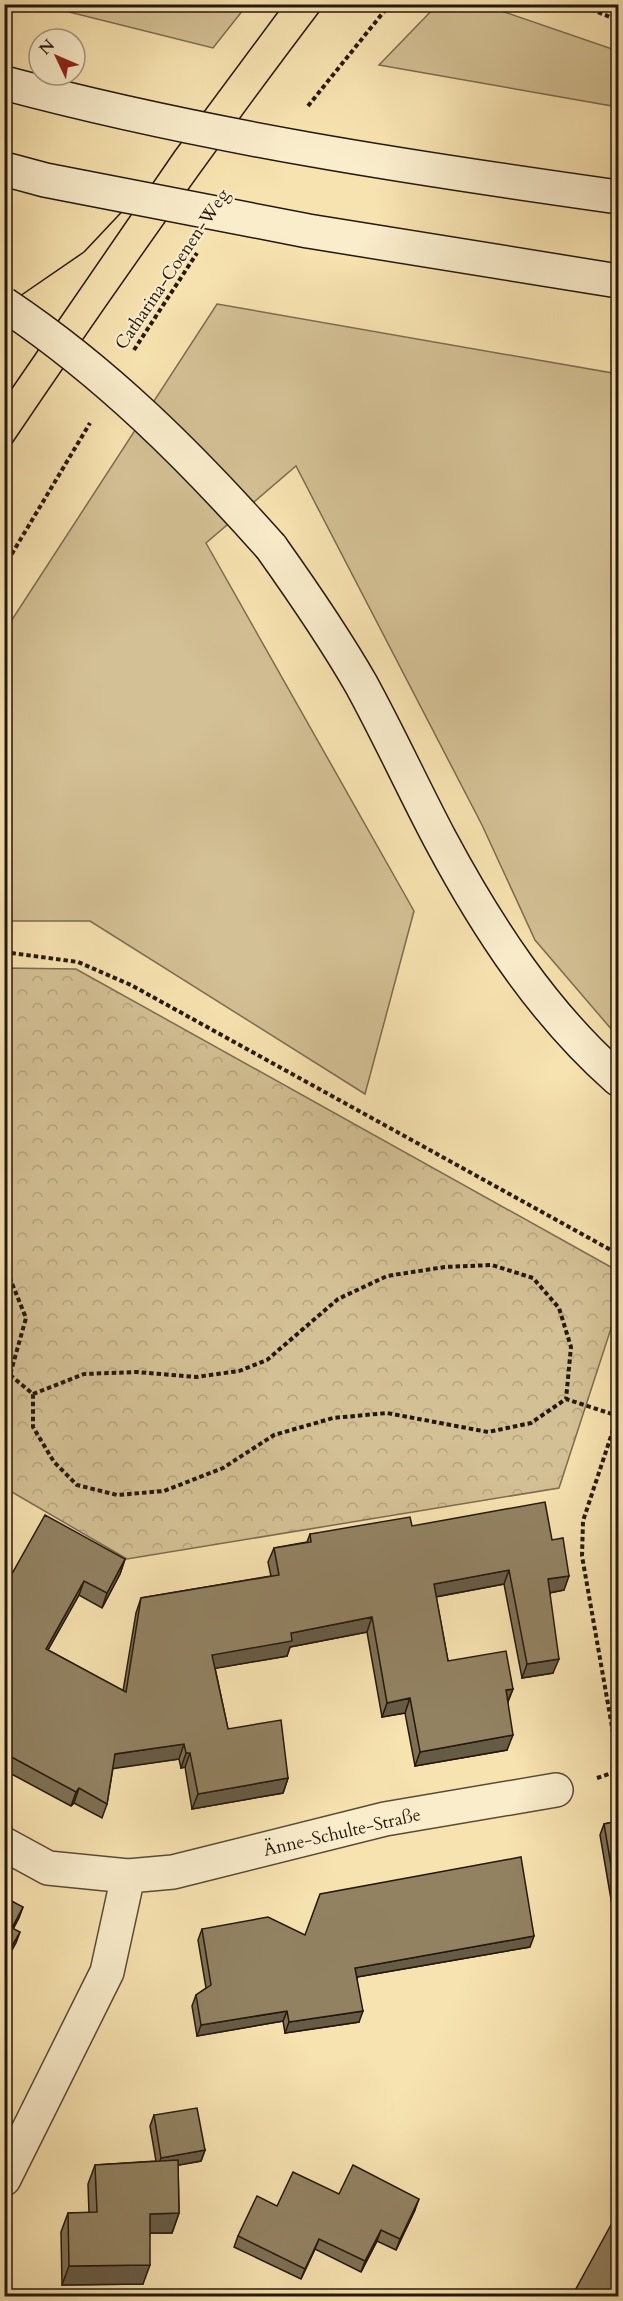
<svg xmlns="http://www.w3.org/2000/svg" width="623" height="2301" viewBox="0 0 623 2301" font-family="Cardo,serif">
	<style>
		.grass { fill: #d3c094; stroke: #7c6c50; stroke-width: 1.5 }
		.forest { fill: url(#forest-crowns); stroke: #7c6c50; stroke-width: 1.5 }
		.lines { fill: none; stroke-linecap: round; stroke-linejoin: round }
		.street-casing { stroke: #594b36; stroke-width: 36 }
		.secondary-casing { stroke: #24180d; stroke-width: 36 }
		.path { stroke: #24180d; stroke-width: 4; stroke-dasharray: 4.5 3; stroke-linecap: butt }
		.street { stroke: #faedcc; stroke-width: 33 }
		.secondary { stroke: #faedcc; stroke-width: 33 }
		.tram { stroke: #24180d; stroke-width: 1.5 }
		.secondary-bridge-casing { stroke: #24180d; stroke-width: 36; stroke-linecap: butt }
		.secondary-bridge { stroke: #faedcc; stroke-width: 33 }
		.wall { fill: #7e7054; stroke: #24180d; stroke-width: 1.5 }
		.shaded-wall { fill: #665b45; stroke: #24180d; stroke-width: 1.5 }
		.building { fill: #928262; stroke: #24180d; stroke-width: 1.5 }
		.labels { text-anchor: middle; stroke-width: 4.5; stroke-linejoin: round; paint-order: stroke }
		.street-label { font-size: 18px; fill: #24180d; stroke: #faedcc }
	</style>
	<defs>
		<pattern id="forest-crowns" width="20" height="18" patternUnits="userSpaceOnUse" patternTransform="scale(1.5)"><rect width="20" height="18" fill="#d3c094"/><path d="M2 6a3 3 0 1 1 6 0M12 15a3 3 0 1 1 6 0" fill="none" stroke="#b5a47e"/></pattern>
	</defs>
	<rect width="100%" height="100%" fill="#f7e3b0"/>
	<filter id="stains"><feTurbulence type="fractalNoise" baseFrequency=".00333" numOctaves="4"/><feColorMatrix values="0 0 0 0 .2 0 0 0 0 .09 0 0 0 0 .02 0 0 0 .5 -.17"/></filter>
	<radialGradient id="worn" r=".72"><stop offset=".6" stop-color="#630" stop-opacity="0"/><stop offset="1" stop-color="#630" stop-opacity=".3"/></radialGradient>
	<!-- grass -->
	<path class="grass" d="M41 5H247L213 48Z
		M437 5H484L618 51V107L379 65Z
		M217 304 618 374V1037L535 940 482 825 296 466 206 543 414 911 365 1094 90 921H5L4 632Z"/>
	<!-- forest -->
	<path class="forest" d="M5 968 76 969 618 1271V1307L559 1488 127 1559 5 1488Z"/>
	<g class="lines">
		<!-- street casing -->
		<g class="street-casing">
			<path id="street" d="M4 1844 48 1868 128 1876 173 1872 385 1819 556 1790
				M4 2179 107 1972 128 1876"/>
		</g>
		<!-- secondary casing -->
		<g class="secondary-casing">
			<path id="secondary" d="M271 547C303 592 334 637 361 684 389 735 413 788 440 839 487 927 543 1013 618 1079"/>
		</g>
		<!-- path -->
		<path class="path" d="M577 4 618 20
			M308 106 390 4
			M134 350 197 253
			M4 567 90 423
			M4 952 78 962 131 985 618 1254
			M4 1272 9 1276 26 1318 10 1375 4 1379
			M10 1375 33 1394V1427L54 1462 77 1485 117 1495 164 1491 223 1468 274 1435 333 1418 387 1413 488 1432 531 1423 566 1399 618 1416
			M33 1394 84 1374 137 1372 196 1377 239 1371 267 1360 338 1299 387 1276 445 1267 492 1265 533 1278 559 1308 571 1347 566 1399
			M618 1415 583 1521 582 1556 618 1761
			M597 1778 618 1771"/>
		<!-- street -->
		<use href="#street" class="street"/>
		<!-- secondary -->
		<use href="#secondary" class="secondary"/>
		<!-- tram -->
		<path class="tram" d="M4 307 84 252 132 201
			M4 400 175 151 284 4
			M4 455C107 302 213 151 325 4"/>
		<!-- secondary-bridge casing -->
		<g class="secondary-bridge-casing">
			<path id="secondary-bridge" d="M4 83C206 137 412 168 618 197
				M4 169 45 180 308 231 618 281
				M4 304C106 372 190 456 271 547"/>
		</g>
		<!-- secondary-bridge -->
		<use href="#secondary-bridge" class="secondary-bridge"/>
	</g>
	<!-- wall -->
	<path class="wall" d="M412 1526 552 1540 564 1590 550 1593 553 1673 522 1678 504 1584 436 1597 448 1661 513 1689 508 1702 507 1750 415 1766 405 1713 382 1717 367 1632 290 1647 287 1656 215 1668 228 1729 288 1778 283 1793 192 1809 185 1767 181 1768 179 1759 113 1768 107 1804 102 1818 74 1803 71 1806 4 1770V1588L125 1559 120 1574 102 1608 79 1595 48 1650 123 1691 136 1613 141 1598 271 1576 268 1562 274 1548 307 1542 310 1534Z
		M618 1821V1940L600 1835 604 1824Z
		M202 1929 305 1935 530 1947 357 1977 359 2022 285 2033 283 2021 197 2036 192 2006 196 1995 206 1988 198 1940Z
		M154 2115 205 2150 201 2161 178 2165 179 2213 172 2233H150L143 2284 62 2285 61 2232 68 2213H89L88 2184 95 2165 156 2161 150 2126Z
		M277 2206 415 2210 396 2250 377 2241 361 2272 315 2249 301 2279 234 2247 238 2236Z"/>
	<!-- shaded-wall -->
	<path class="shaded-wall" d="M125 1559 120 1574 102 1608 107 1593Z
		M509 1570 504 1584 429 1598 434 1584Z
		M569 1576 564 1590 543 1594 548 1579Z
		M84 1581 79 1595 40 1664 46 1649Z
		M372 1617 367 1632 290 1647 287 1656 206 1670 212 1655 291 1633Z
		M559 1659 553 1673 522 1678 527 1664Z
		M513 1689 507 1703 506 1690Z
		M410 1698 405 1713 382 1717 387 1703Z
		M513 1735 507 1750 415 1766 420 1752Z
		M184 1744 179 1759 110 1769 115 1754Z
		M186 1753H190L185 1767 181 1768Z
		M288 1778 283 1793 192 1809 198 1794Z
		M79 1788 74 1803 71 1806 76 1792Z
		M23 1907 19 1918 8 1939 12 1928Z
		M20 1932 16 1943 4 1964V1960Z
		M534 1936 530 1947 351 1978 355 1968Z
		M287 2011 283 2021 197 2036 201 2025Z
		M363 2011 359 2022 285 2033 289 2022Z
		M205 2150 201 2161 157 2169 161 2158Z
		M419 2199 415 2210 396 2250 400 2239Z
		M179 2213 172 2233H143L150 2214Z
		M381 2230 377 2241 361 2272 365 2261Z
		M319 2239 315 2249 301 2279 305 2269Z
		M150 2265 143 2284 62 2285 69 2266Z"/>
	<!-- building -->
	<path class="building" d="M545 1502 552 1540 563 1538 569 1576 548 1579 559 1659 527 1664 509 1570 434 1584 448 1661 506 1651 513 1689 506 1690 513 1735 420 1752 410 1698 387 1703 372 1617 291 1633 292 1641 212 1655 228 1729 281 1720 288 1778 198 1794 190 1753H186L184 1744 115 1754 107 1804 79 1788 76 1792 4 1753V1588L45 1515 125 1559 107 1593 84 1581 46 1649 126 1692 141 1598 279 1575 274 1548 311 1542 310 1534 410 1517 412 1526Z
		M618 1821V1906L604 1824Z
		M521 1857 534 1936 355 1968 363 2011 289 2022 287 2011 201 2025 196 1995 211 1985 202 1929 268 1917 305 1935 320 1894Z
		M4 1897 23 1907 12 1928 20 1932 4 1960Z
		M197 2108 205 2150 161 2158 154 2115Z
		M178 2160 179 2213 150 2214V2265L69 2266 68 2213 97 2212 95 2165Z
		M353 2165 419 2199 400 2239 381 2230 365 2261 319 2239 305 2269 238 2236 257 2196 277 2206 293 2172 339 2194Z
		M618 2212V2296H572Z"/>
	<g class="labels">
		<!-- street labels -->
		<g class="street-label">
			<text transform="translate(172 269) rotate(-56)" y="6">Catharina-Coenen-Weg</text>
			<text transform="translate(342 1832) rotate(-13)" y="6">Änne-Schulte-Straße</text>
		</g>
	</g>
	<!-- margin -->
	<rect width="623" height="2301" fill="none" stroke="#f7e3b0" stroke-width="24"/>
	<rect x="6" y="6" width="611" height="2289" fill="none" stroke="#24180d" stroke-width="3"/>
	<rect x="12" y="12" width="599" height="2277" fill="none" stroke="#24180d" stroke-width="1.5"/>
	<!-- north arrow -->
	<g transform="translate(57 57) rotate(314)"><circle r="28" fill="#faedcc" stroke="#a49880" stroke-width="1.5"/>
	<path d="M0-4.5L10 22L0 15L-10 22Z" fill="#8f2418"/>
	<text y="-9" font-size="16" font-weight="bold" text-anchor="middle" fill="#24180d">N</text>
	</g>
	<rect width="100%" height="100%" filter="url(#stains)"/>
	<rect width="100%" height="100%" fill="url(#worn)"/>
</svg>
